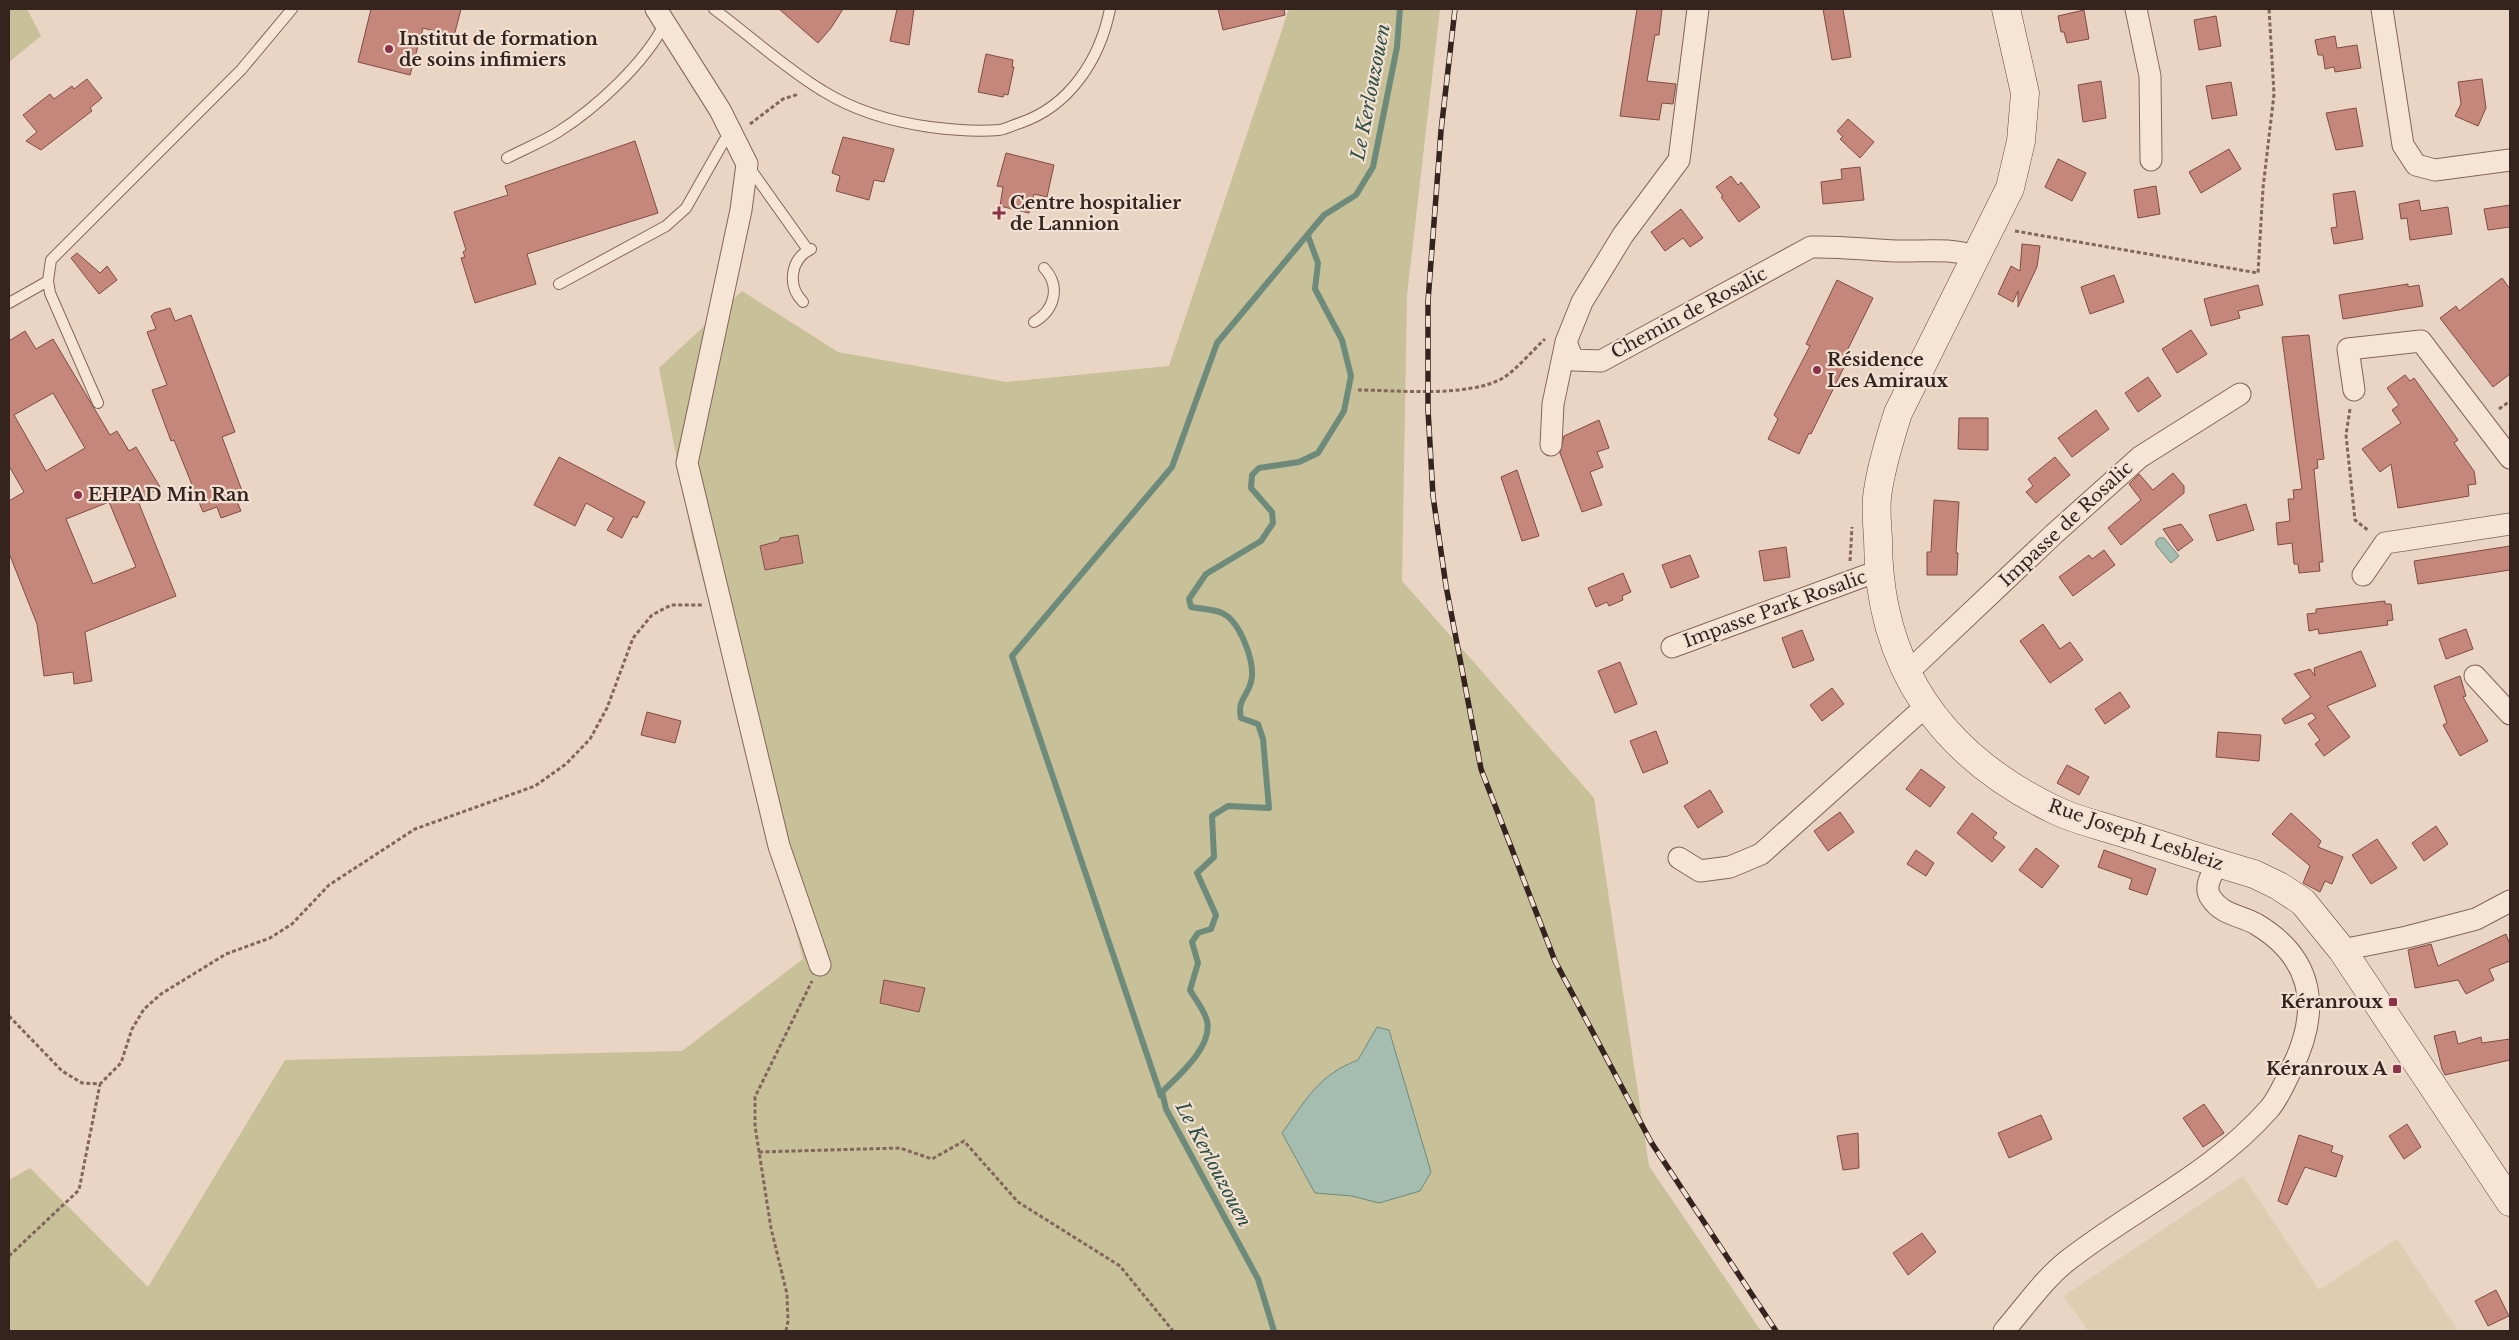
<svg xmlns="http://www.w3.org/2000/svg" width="2519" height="1340" viewBox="0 0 2519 1340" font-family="'Libre Baskerville',serif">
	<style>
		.farmland { fill: #dfccb1 }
		.green { fill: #c7c098 }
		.water { fill: #a5bdb0; stroke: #6d8a7b }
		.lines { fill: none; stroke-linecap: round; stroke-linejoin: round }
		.stream { stroke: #6d8a7b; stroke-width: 6 }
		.building { fill: #c5877c; stroke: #804c43; fill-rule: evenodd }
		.lane-casing { stroke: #83665b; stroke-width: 12 }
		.street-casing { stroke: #83665b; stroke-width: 23 }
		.secondary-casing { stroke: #65483f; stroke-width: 29 }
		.path { stroke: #83665b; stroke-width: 3; stroke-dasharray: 4 2.5; stroke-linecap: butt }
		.lane { stroke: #f6e4d5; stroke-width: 10 }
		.street { stroke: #f6e4d5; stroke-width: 21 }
		.secondary { stroke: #f6e4d5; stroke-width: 28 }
		.rail-casing { stroke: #34231e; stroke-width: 5.5 }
		.rail { stroke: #f2e1d2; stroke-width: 4; stroke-dasharray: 11; stroke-linecap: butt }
		.poi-dot { fill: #8d3049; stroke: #f2e1d2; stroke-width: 2 }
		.labels { text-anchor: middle; stroke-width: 4.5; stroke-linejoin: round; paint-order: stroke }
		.poi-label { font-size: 18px; font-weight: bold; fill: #34231e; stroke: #f2e1d2; text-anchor: start }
		.street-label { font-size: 18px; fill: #34231e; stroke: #f2e1d2 }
		.water-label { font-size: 19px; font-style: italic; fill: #2f5247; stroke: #f2e1d2 }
	</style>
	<rect width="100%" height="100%" fill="#ead4c3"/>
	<!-- farmland -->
	<path class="farmland" d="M2243 1176 2319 1290 2397 1239 2458 1331H2088L2064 1296Z"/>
	<!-- green -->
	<path class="green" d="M9 9H27L41 36 9 62Z
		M1289 9H1440L1407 295 1402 581 1594 798 1649 1166 1761 1331H9V1180L30 1168 148 1287 285 1060 682 1051 803 959 693 542 659 368 742 291 838 352 1006 382 1169 366Z"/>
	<!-- water -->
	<path class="water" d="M2159 538H2164L2179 556 2171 563 2156 545V541Z
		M1377 1027 1389 1030 1431 1172 1420 1191 1379 1203 1352 1196 1315 1193 1282 1133C1306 1100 1318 1075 1358 1060Z"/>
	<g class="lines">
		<!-- stream -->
		<path class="stream" d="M1161 1096 1012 656 1172 467 1217 343 1324 215 1356 195 1373 167 1397 47 1400 9
			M1274 1331 1258 1279 1166 1109 1162 1092C1178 1076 1213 1047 1207 1021 1205 1011 1195 999 1190 990L1198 963 1192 942 1198 933 1211 929 1216 915 1197 873 1214 857 1212 816 1228 806 1269 808 1263 739 1258 724 1241 718C1237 700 1247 697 1251 682 1256 663 1240 621 1222 613 1213 609 1201 609 1191 607L1189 599 1206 574 1261 541 1273 523 1272 512 1251 488 1252 475 1259 468 1299 462 1318 453 1344 411 1351 376 1342 340 1315 289 1318 263 1308 236"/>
	</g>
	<!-- building -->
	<path class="building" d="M371 9H461L454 36 423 28 410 75 358 62Z
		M779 9H843L831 28 818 43Z
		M897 9H914L909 45 890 41Z
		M1218 9H1284L1285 15 1223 30Z
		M1637 9H1662L1659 35H1655L1647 81 1676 84 1673 104 1662 103 1659 120 1620 116Z
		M1823 9H1843L1851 57 1832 60Z
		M2084 10 2089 39 2067 43 2064 32H2061L2058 16Z
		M2216 16 2221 46 2199 50 2194 20Z
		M2335 36 2337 48 2357 45 2361 68 2335 72 2334 67 2325 69 2323 55H2318L2315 40Z
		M986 54 1013 60 1012 67H1014L1008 95 1004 94 1003 97 978 92Z
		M87 79 102 98 90 108 92 111 41 150 26 141 37 132 23 115 50 94 54 99 72 86 74 89Z
		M2482 79 2486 108 2478 126 2455 116 2461 104 2458 82Z
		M2101 81 2106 118 2083 122 2078 85Z
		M2231 82 2237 115 2212 119 2206 86Z
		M2356 108 2363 146 2336 150 2326 113Z
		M1848 119 1874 142 1860 158 1840 139 1843 137 1837 131Z
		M843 137 894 149 884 182 874 180 869 200 836 191 840 176 832 173Z
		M635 141 658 213 527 254 536 284 475 303 461 258 465 257 463 252 466 250 454 212 508 195 505 186Z
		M2229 149 2241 169 2201 193 2189 172Z
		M1006 153 1054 165 1047 197 1034 194 1029 213 1000 206 1003 187 997 186Z
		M2058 159 2086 173 2072 201 2045 187Z
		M1860 167 1864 200 1823 204 1821 182 1842 179 1841 169Z
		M1731 176 1738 185 1741 182 1760 207 1739 222 1721 197 1723 196 1716 187Z
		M2156 186 2160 214 2138 218 2134 190Z
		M2355 191 2363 239 2334 244 2331 228 2337 227 2333 194Z
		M2419 200 2421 211 2448 207 2452 234 2410 240 2407 218 2401 219 2399 204Z
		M2510 205V227L2488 230 2484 209Z
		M1681 209 1703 238 1690 247 1683 238 1665 251 1651 232Z
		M2022 244 2040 246 2037 267 2018 307V291L2013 302 1998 294 2011 266 2020 271Z
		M77 253 100 273 107 266 117 280 99 294 71 258Z
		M2114 275 2124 302 2090 314 2081 287Z
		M2502 278 2510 289V374L2493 387 2440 318 2456 306 2459 311Z
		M1837 280 1873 298 1843 359 1847 361 1811 434 1809 433 1799 454 1768 439 1778 419 1774 415 1810 346 1806 344Z
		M2408 284V287L2419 285 2423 306 2343 319 2339 295Z
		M2258 285 2263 305 2238 311 2240 318 2211 326 2204 299Z
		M170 308 175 321 191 315 235 432 222 437 244 496 236 499 241 511 221 518 217 507 203 512 174 440 171 441 152 390 167 385 147 332 156 329 151 316 154 313Z
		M2191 330 2207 354 2177 373 2162 349Z
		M25 331 36 349 53 339 110 435 117 431 129 451 136 447 160 487 138 501 176 596 85 632 92 681 74 684 73 672 44 676 37 624 9 553V501L24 492 9 466V341ZM53 393 85 448 46 471 14 415ZM109 502 136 567 93 584 66 519Z
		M2309 335 2324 459 2317 460 2318 468 2314 469 2323 562H2319L2320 571 2299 573 2298 564H2294L2292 543 2278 545 2277 536 2276 523 2290 521 2288 499H2294L2293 490 2302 489 2282 337Z
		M2405 375 2410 381 2414 378 2458 440 2454 443 2474 471 2476 484 2468 485 2469 496 2398 508 2391 464 2380 472 2362 449 2401 423 2392 410 2399 405 2387 388Z
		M2148 377 2161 396 2138 412 2125 393Z
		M2096 410 2109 429 2072 457 2058 438Z
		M1959 418H1988V450L1958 449Z
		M1599 420 1609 448 1597 452 1603 467 1590 472 1602 505 1582 512 1560 453 1564 436Z
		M559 457 645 502 637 518 633 516 622 538 607 530 614 518 586 503 575 526 534 505Z
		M2055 457 2070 475 2036 503 2026 492 2033 486 2028 479Z
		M1517 470 1539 536 1522 541 1501 477Z
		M2173 473 2184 486V493L2121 545 2108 528 2141 500 2129 484 2139 474 2153 490Z
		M1934 500 1959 502 1956 553H1958L1957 575H1927V552H1931Z
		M2246 504 2254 530 2217 541 2209 515Z
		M2181 524 2193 540 2178 551 2163 529Z
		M798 535 803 563 765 570 760 546 779 541 780 538Z
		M2510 546V570L2418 584 2414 561Z
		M1786 547 1790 577 1764 581 1759 551Z
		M2104 550 2115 565 2073 596 2059 577 2089 555 2092 559Z
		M1690 555 1699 577 1671 588 1662 565Z
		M1623 573 1631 592 1622 596 1623 600 1609 606 1607 602 1596 607 1588 588Z
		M2385 601V604H2391L2393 620 2387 621 2388 625 2319 634 2318 629 2309 631 2307 614 2316 613V609Z
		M2043 624 2060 649 2070 642 2083 660 2050 683 2020 641Z
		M2466 629 2473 649 2446 659 2439 639Z
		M1802 630 1814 660 1793 668 1782 638Z
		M2361 651 2376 686 2327 706 2350 737 2324 756 2315 744 2320 740 2308 724 2316 718 2312 713 2285 724 2282 719 2311 697 2294 674 2310 669 2315 676 2314 668Z
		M1620 662 1637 704 1615 713 1598 671Z
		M2460 676 2466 696 2463 697 2488 741 2460 756 2443 725 2447 723 2434 686Z
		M1832 688 1844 704 1822 721 1810 705Z
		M2120 692 2130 707 2105 724 2095 709Z
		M647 712 681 721 675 743 641 735Z
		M1656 731 1668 763 1643 773 1630 741Z
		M2218 732 2261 735 2259 761 2216 757Z
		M2067 765 2089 777 2079 795 2057 783Z
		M1921 769 1945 787 1930 807 1906 789Z
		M1710 790 1723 812 1698 828 1684 806Z
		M1840 812 1854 832 1828 851 1814 831Z
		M1972 813 1997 833 1993 838 2005 847 1992 862 1957 833Z
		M2291 813 2321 841 2318 847 2343 857 2332 884 2325 881 2320 892 2303 883 2310 866 2272 834Z
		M2436 826 2448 844 2424 861 2412 843Z
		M2377 839 2397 868 2371 884 2352 855Z
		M2036 848 2059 866 2042 888 2019 870Z
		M1916 850 1934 863 1926 876 1907 864Z
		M2104 850 2156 869 2147 895 2129 889 2132 879 2098 867Z
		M2506 934 2510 945V961L2489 969 2494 980 2466 994 2458 980 2415 988 2408 950 2431 944 2438 966Z
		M884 980 925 988 919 1012 880 1003Z
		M2455 1031 2458 1044 2481 1037 2482 1043 2510 1039V1060L2445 1075 2442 1069 2434 1036Z
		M2204 1104 2224 1133 2203 1147 2183 1118Z
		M2041 1115 2052 1139 2009 1158 1998 1133Z
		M2407 1124 2421 1147 2404 1159 2389 1136Z
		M1858 1133 1859 1168 1843 1170 1837 1136Z
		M2299 1135 2333 1146 2331 1152 2343 1156 2336 1177 2305 1167 2287 1205 2278 1201Z
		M1922 1233 1936 1252 1908 1275 1893 1253Z
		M2496 1290 2509 1316 2488 1326 2475 1301Z"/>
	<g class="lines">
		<!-- lane casing -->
		<g class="lane-casing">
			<path id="lane" d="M714 9C749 35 786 69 823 91 855 111 894 122 930 127 953 130 976 132 999 130 1006 129 1013 125 1020 123 1070 106 1100 59 1110 9
				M507 158C524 149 542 142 558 132 596 108 645 63 665 23
				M749 167 808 250
				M559 284 666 226 686 208 724 141 731 133
				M803 302C787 286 790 259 811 249
				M9 303 48 281
				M1034 322C1055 310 1061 286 1044 268
				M98 403 50 293 48 281 51 260 241 70 292 9"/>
		</g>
		<!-- street casing -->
		<g class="street-casing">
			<path id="street" d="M656 9 720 110 747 164 741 210 687 463 779 846 820 965
				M2136 9 2150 76 2151 160
				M2382 9 2403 145 2416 165 2435 170 2510 160
				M1566 342 1573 360 1601 361 1811 247C1840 246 1868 250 1896 251 1924 252 1949 247 1976 257
				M2354 390 2348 349 2421 341 2510 458
				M1551 445 1553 404 1566 342 1582 302 1623 235 1679 160 1698 9
				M2363 575 2385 543 2510 524
				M1672 647 1878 571
				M1907 673 2054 534 2140 457 2240 394
				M2475 676 2510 714
				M1679 858 1700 871 1730 867 1761 854 1925 707
				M2342 950 2407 937 2476 919 2510 901
				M2004 1331C2024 1308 2043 1280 2067 1261 2133 1209 2212 1174 2269 1109 2278 1099 2285 1082 2291 1070 2321 1011 2315 959 2256 924 2240 915 2222 915 2211 898 2203 887 2212 874 2218 863"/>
		</g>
		<!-- secondary casing -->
		<g class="secondary-casing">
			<path id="secondary" d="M2006 9 2025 93 2021 141 2010 188 1898 413C1890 438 1882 464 1878 490 1875 506 1877 523 1878 539 1878 667 1942 756 2055 810 2075 820 2099 825 2120 832 2165 846 2209 861 2254 874L2279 886 2303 902 2342 950 2510 1202"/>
		</g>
		<!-- path -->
		<path class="path" d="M750 124 783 99 799 94
			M2015 231 2258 273 2263 188 2274 94 2269 9
			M1358 390C1397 390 1468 398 1503 378 1516 370 1533 350 1545 339
			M2350 409 2346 435 2355 520 2369 531
			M2499 409 2510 401
			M1850 561 1852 527
			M9 1016 62 1071 82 1083 100 1084 121 1063 132 1029 144 1009 161 994 226 954 270 938 292 924 329 885 415 829 535 786 566 764 590 739 607 708 633 638 652 615 671 605H702
			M759 1152 900 1148 932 1159 964 1141 1018 1202 1120 1266 1173 1331
			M9 1256 79 1190 100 1084
			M786 1331 788 1321 787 1294 771 1228 755 1126V1097L812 981"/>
		<!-- lane -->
		<use href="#lane" class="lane"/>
		<!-- street -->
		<use href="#street" class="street"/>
		<!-- secondary -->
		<use href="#secondary" class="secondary"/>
		<!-- rail casing -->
		<g class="rail-casing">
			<path id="rail" d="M1455 9 1441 131 1428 301V410L1433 496 1446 586 1481 769 1555 961 1651 1142 1776 1331"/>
		</g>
		<!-- rail -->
		<use href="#rail" class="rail"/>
	</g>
	<!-- markers -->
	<g class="poi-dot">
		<circle cx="389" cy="49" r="5"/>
		<path d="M996.5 205.5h5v5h5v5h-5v5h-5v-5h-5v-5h5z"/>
		<circle cx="1817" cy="370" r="5"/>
		<circle cx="78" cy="495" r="5"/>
		<rect x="2388" y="997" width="10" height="10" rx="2.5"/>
		<rect x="2392" y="1064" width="10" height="10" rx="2.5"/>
	</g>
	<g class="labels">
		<!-- poi labels -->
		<g class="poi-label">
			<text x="399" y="45">Institut de formation<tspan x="399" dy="21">de soins infimiers</tspan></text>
			<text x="1010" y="209">Centre hospitalier<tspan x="1010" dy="21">de Lannion</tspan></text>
			<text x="1827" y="366">Résidence<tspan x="1827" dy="21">Les Amiraux</tspan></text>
			<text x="88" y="501">EHPAD Min Ran</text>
			<text x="2383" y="1008" text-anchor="end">Kéranroux</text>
			<text x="2387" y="1075" text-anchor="end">Kéranroux A</text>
		</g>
		<!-- street labels -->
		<g class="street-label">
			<text transform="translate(1689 313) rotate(-28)" y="6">Chemin de Rosalic</text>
			<text transform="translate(2066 524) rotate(-43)" y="6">Impasse de Rosalic</text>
			<text transform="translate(1775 609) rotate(-20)" y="6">Impasse Park Rosalic</text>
			<text transform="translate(2136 835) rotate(19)" y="6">Rue Joseph Lesbleiz</text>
		</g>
		<!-- water labels -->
		<g class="water-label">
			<text transform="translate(1370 92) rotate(-79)" y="7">Le Kerlouzouen</text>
			<text transform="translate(1214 1164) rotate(62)" y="7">Le Kerlouzouen</text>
		</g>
	</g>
	<!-- border -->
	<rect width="2519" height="1340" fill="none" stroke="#34231e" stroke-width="20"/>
</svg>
